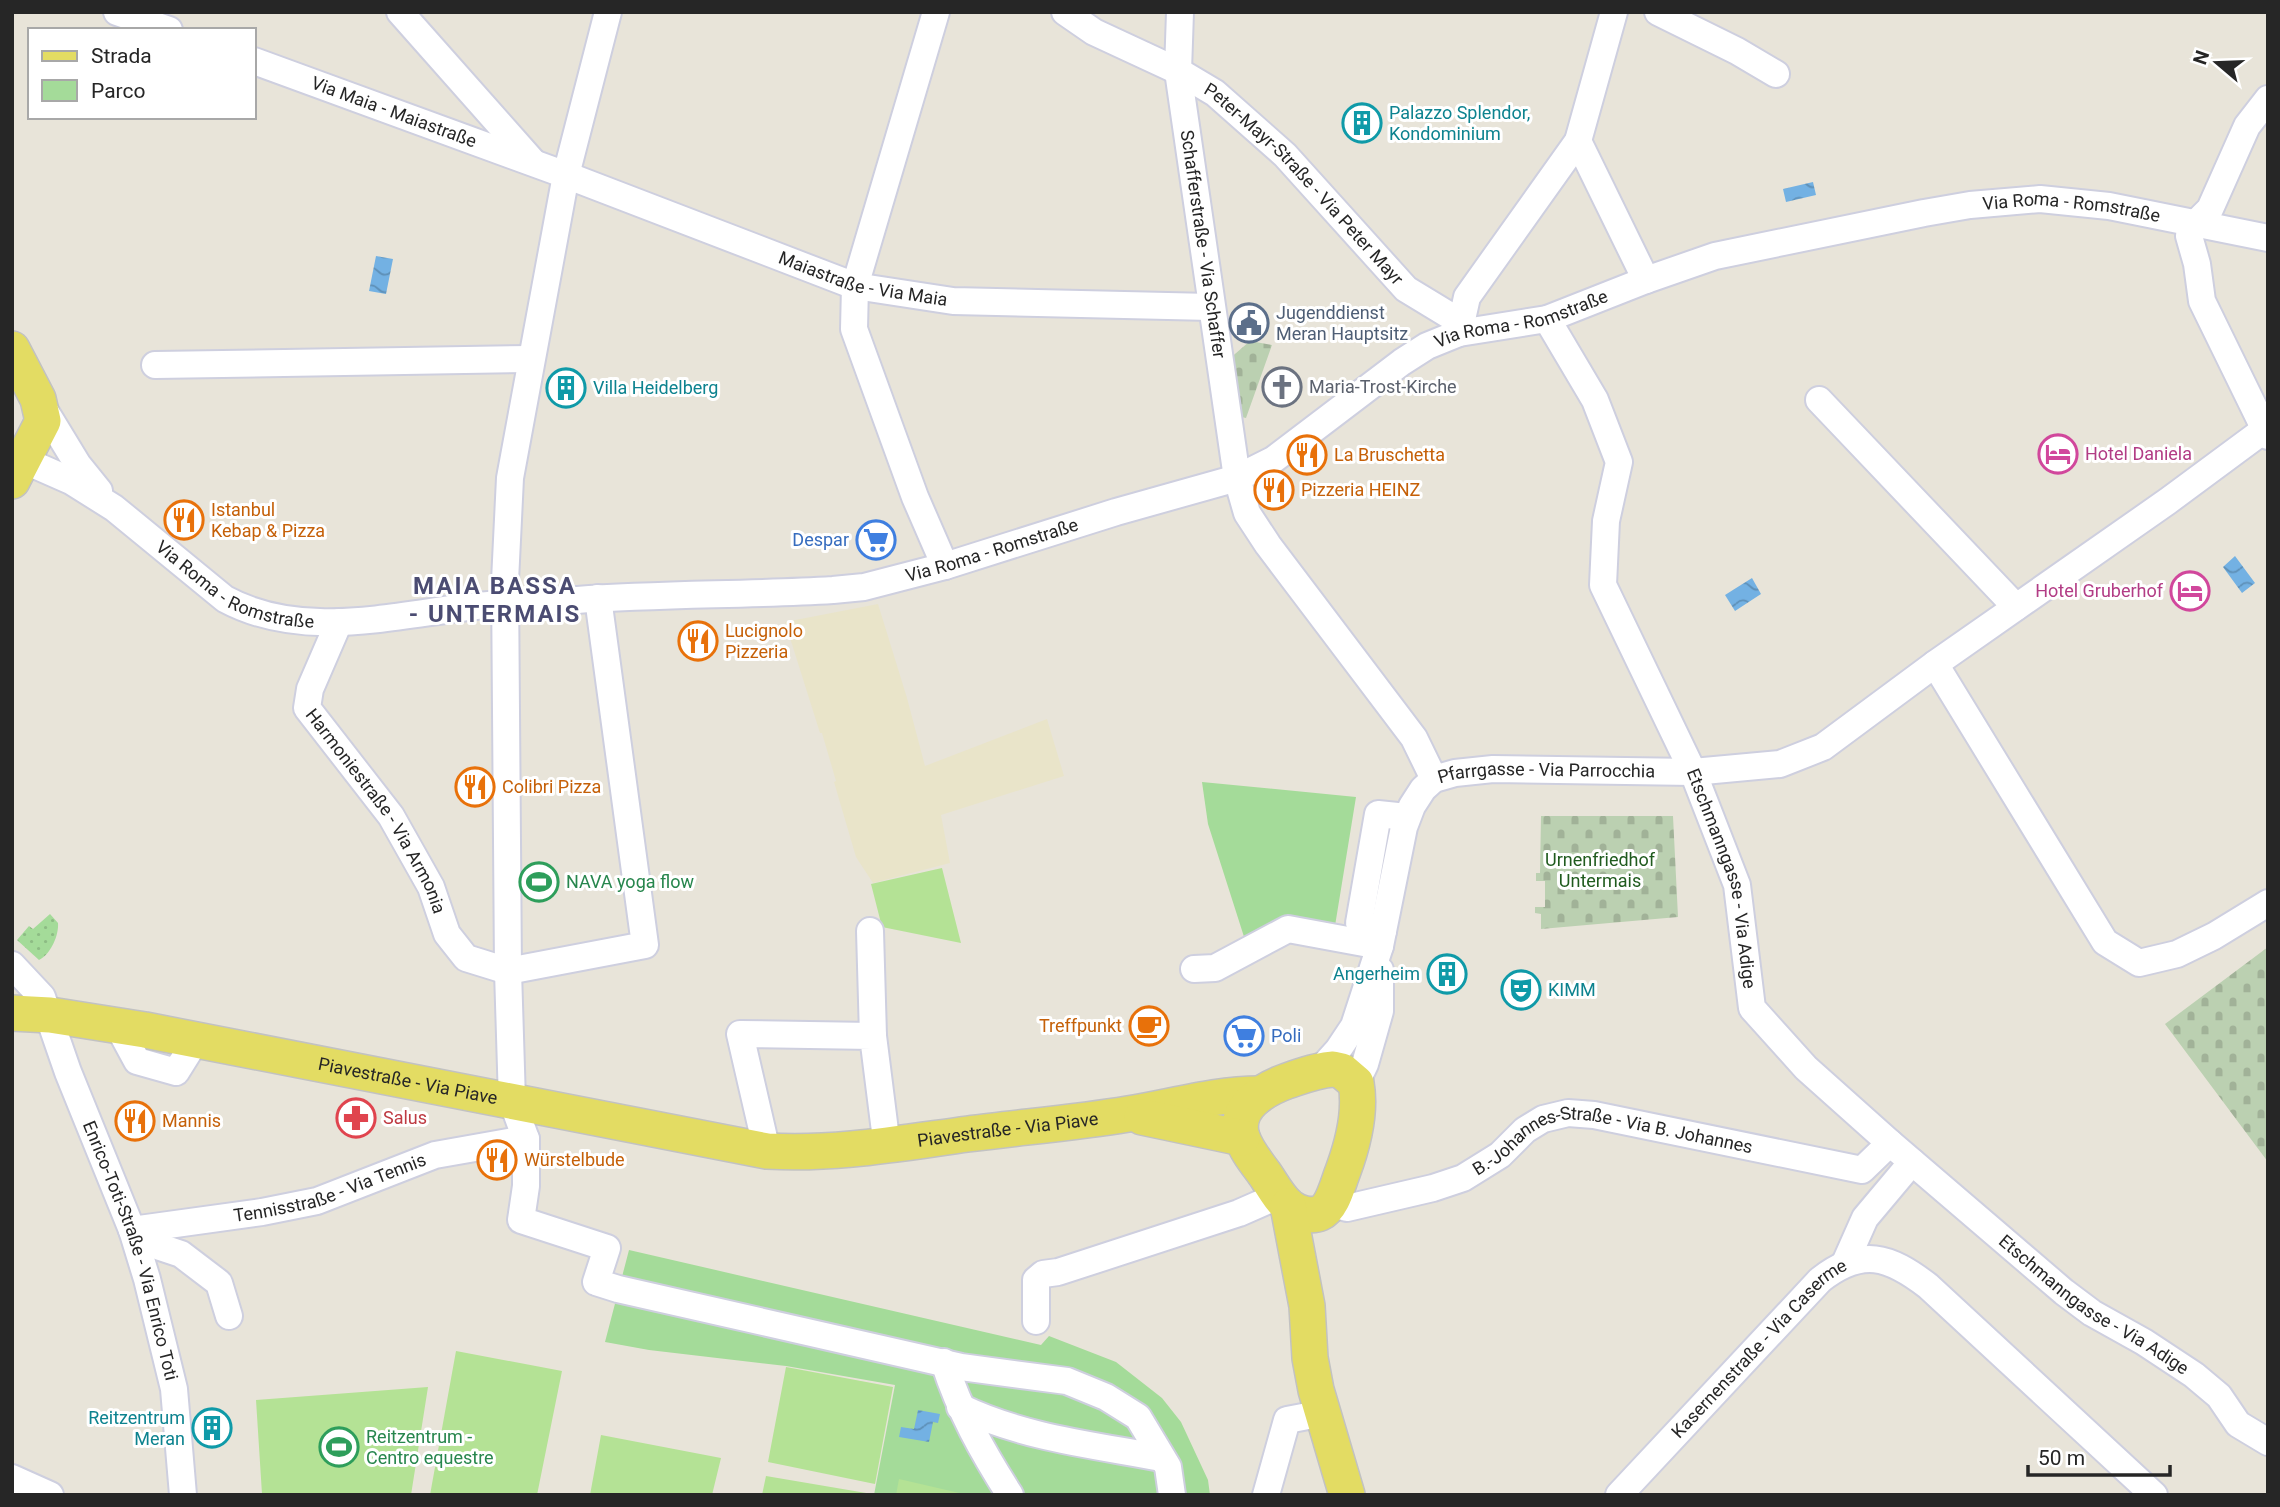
<svg xmlns="http://www.w3.org/2000/svg" width="2280" height="1507" viewBox="0 0 2280 1507" font-family="Roboto,sans-serif">
	<style>
		.education { fill: #e9e4c9 }
		.grass { fill: url(#grass-dots) }
		.cemetery { fill: url(#cemetery-stones) }
		.park { fill: #a4db99 }
		.pitch { fill: #b4e295 }
		.water { fill: url(#water-waves) }
		.lines { fill: none; stroke-linecap: round; stroke-linejoin: round }
		.minor-casing { stroke: #cecfdf; stroke-width: 30 }
		.major-casing { stroke: #c2c2c2; stroke-width: 38 }
		.minor { stroke: #fff; stroke-width: 26 }
		.major { stroke: #e3dc63; stroke-width: 35 }
		.labels { text-anchor: middle; stroke-width: 6; stroke-linejoin: round; paint-order: stroke }
		.street-label { font-size: 18px; fill: #262626; stroke: #fff }
		.culture-label { font-size: 18px; fill: #0d838f; stroke: #fff; text-anchor: start }
		.service-label { font-size: 18px; fill: #4e5e75; stroke: #fff; text-anchor: start }
		.worship-label { font-size: 18px; fill: #5b616d; stroke: #fff; text-anchor: start }
		.hotel-label { font-size: 18px; fill: #b23c85; stroke: #fff; text-anchor: start }
		.food-label { font-size: 18px; fill: #c56008; stroke: #fff; text-anchor: start }
		.shop-label { font-size: 18px; fill: #366cbe; stroke: #fff; text-anchor: end }
		.park-label { font-size: 18px; fill: #205b1e; stroke: #fff }
		.leisure-label { font-size: 18px; fill: #27864d; stroke: #fff; text-anchor: start }
		.health-label { font-size: 18px; fill: #be3a42; stroke: #fff; text-anchor: start }
		.district-label { font-size: 24px; font-weight: bold; letter-spacing: 2px; fill: #4b4c72; stroke: #fff }
	</style>
	<defs>
		<pattern id="grass-dots" width="8" height="8" patternUnits="userSpaceOnUse" patternTransform="scale(1.75)"><rect width="8" height="8" fill="#a4db99"/><path d="M2 2h.1M6 6h.1" fill="none" stroke="#8dbc84" stroke-width="1.8" stroke-linecap="round"/></pattern>
		<pattern id="cemetery-stones" width="16" height="16" patternUnits="userSpaceOnUse" patternTransform="scale(1.75)"><rect width="16" height="16" fill="#bbd0b1"/><path d="M2 7V4a2 2 0 0 1 4 0v3zM10 15v-3a2 2 0 0 1 4 0v3z" fill="#a1b298"/></pattern>
		<pattern id="water-waves" width="16" height="10" patternUnits="userSpaceOnUse" patternTransform="scale(1.75)"><rect width="16" height="10" fill="#73b1e3"/><path d="M0 5q4-4 8 0t8 0" fill="none" stroke="#5e90b8"/></pattern>
	</defs>
	<rect width="100%" height="100%" fill="#e8e4d9"/>
	<!-- education -->
	<path class="education" d="M878 604 907 698 925 766 1047 719 1064 776 941 815 950 863 873 883 856 857 834 782 836 781 822 733H820L785 622Z"/>
	<!-- grass -->
	<path class="grass" d="M50 914 58 923C59 935 51 954 39 960L17 940 29 926 33 929Z"/>
	<!-- cemetery -->
	<path class="cemetery" d="M1250 341 1272 345 1246 418 1237 416 1228 360Z
		M1541 816H1673L1678 917 1541 929V914L1535 913V907H1545V881H1536V873H1540Z
		M2268 947V1162L2165 1024Z"/>
	<!-- park -->
	<path class="park" d="M1202 782 1356 797 1334 932 1246 943 1208 824Z
		M629 1250 1041 1345 1049 1336 1116 1362 1162 1398 1181 1422 1208 1480 1210 1495H874L895 1385 786 1366 649 1350 605 1342Z"/>
	<!-- pitch -->
	<path class="pitch" d="M942 868 961 943 882 927 871 884Z
		M456 1351 562 1371 537 1495H430Z
		M786 1367 893 1387 875 1484 768 1462Z
		M428 1387 411 1495 262 1494 256 1400Z
		M601 1435 721 1458 712 1495H590Z
		M766 1476 872 1494 762 1495Z
		M899 1479 968 1495H896Z"/>
	<!-- water -->
	<path class="water" d="M1813 182 1816 195 1786 202 1783 189Z
		M376 256 393 259 386 294 369 291Z
		M2235 556 2255 583 2242 593 2223 567Z
		M1752 578 1761 594 1735 611 1725 595Z
		M918 1410 940 1414 938 1423 933 1422 929 1442 899 1437 901 1427 914 1429Z"/>
	<g class="lines">
		<!-- minor casing -->
		<g class="minor-casing">
			<g id="minor">
				<path d="M117 12 169 30"/>
				<path d="M400 12 533 162"/>
				<path d="M608 12 566 175 510 478 505 581 508 971 512 1101 526 1139V1186L521 1220 607 1248 596 1282 618 1289 961 1367 1067 1381 1106 1397 1138 1417 1168 1467 1172 1495"/>
				<path d="M936 12 855 286 854 329 915 497 945 566"/>
				<path id="s1" d="M1065 12 1094 32 1178 71 1215 93 1285 155 1406 289 1462 323"/>
				<path id="s2" d="M1180 12 1178 71 1237 478 1247 513 1268 545 1414 738 1434 779"/>
				<path d="M1658 12 1737 51 1776 74"/>
				<path id="s3" d="M254 61 566 175 855 286 953 301 1211 307"/>
				<path d="M2268 99 2247 126 2210 209 2196 223 2189 236 2197 264 2202 301 2268 436"/>
				<path d="M1578 141 1646 280"/>
				<path id="s4" d="M1547 319 1595 400 1619 462 1606 521 1603 585 1693 772 1737 885 1752 1008 1806 1068 1890 1143 2064 1292 2092 1313 2144 1342 2194 1375 2219 1396 2238 1424 2268 1442"/>
				<path d="M1459 333 1467 297 1578 141 1614 12"/>
				<path d="M155 365 531 359"/>
				<path d="M1819 400 2016 607"/>
				<path d="M39 401 78 465 99 491"/>
				<path id="s5" d="M12 455 71 481 114 508 225 599C303 641 394 615 476 606 509 602 543 602 577 600 662 594 747 595 833 590L864 587 945 566 1116 512 1237 478 1273 460 1402 362 1427 346 1459 333 1547 319 1646 280 1715 256 1924 213 1970 205 2040 199 2109 206 2268 238"/>
				<path id="s6" d="M339 622 310 689 307 708 391 816 431 887 447 934 466 958 508 971 645 945 598 598"/>
				<path d="M1935 664 2105 942 2139 963 2177 954 2214 936 2268 903"/>
				<path d="M870 931 873 1036"/>
				<path d="M1383 931 1359 923 1378 814 1407 817"/>
				<path id="s7" d="M12 965 42 997 68 1072 132 1230 147 1279 174 1389 183 1495"/>
				<path d="M1194 969 1215 968 1288 929 1380 946"/>
				<path d="M118 1026 137 1061 176 1072 196 1040"/>
				<path id="s8" d="M1320 1070 1338 1050 1354 1026 1380 946 1404 827 1412 806 1423 789 1434 779 1455 773 1493 769 1693 772 1780 764 1823 747 1935 664 2168 501 2268 427"/>
				<path d="M1356 1083 1365 1064 1380 1011V970"/>
				<path d="M767 1151 740 1034 873 1036 887 1147"/>
				<path id="s9" d="M1328 1203 1347 1208 1433 1188 1463 1178 1500 1155 1525 1130 1543 1119 1568 1113 1594 1115 1862 1170 1890 1143"/>
				<path id="s10" d="M132 1230 262 1212 317 1201 435 1155 526 1139"/>
				<path d="M132 1230 160 1247 181 1254 219 1283 229 1316"/>
				<path d="M1845 1263 1865 1218 1912 1162"/>
				<path d="M1036 1321V1280L1043 1274 1058 1272 1239 1213 1280 1195"/>
				<path d="M944 1362C960 1412 982 1451 1010 1495"/>
				<path d="M960 1407C1024 1438 1094 1445 1162 1458"/>
				<path d="M12 1478 50 1495"/>
				<path d="M1266 1495 1287 1420 1308 1416"/>
				<path id="s11" d="M1619 1495 1820 1280C1862 1247 1889 1256 1928 1286L2154 1495"/>
			</g>
		</g>
		<!-- major casing -->
		<g class="major-casing">
			<g id="major">
				<path d="M12 349 38 399 43 421 12 481"/>
				<path id="s12" d="M12 1013 50 1015 145 1030 767 1151C836 1155 901 1143 968 1134 1021 1127 1075 1123 1128 1114 1172 1107 1214 1094 1259 1094"/>
				<path d="M1333 1069 1342 1071 1356 1083C1361 1111 1353 1144 1343 1171 1338 1183 1333 1207 1320 1213 1311 1217 1297 1213 1290 1207 1279 1199 1272 1184 1264 1173 1256 1162 1246 1150 1242 1137 1232 1107 1265 1089 1287 1081 1302 1076 1317 1070 1333 1069Z"/>
				<path d="M1142 1117 1242 1138"/>
				<path d="M1288 1206 1307 1306 1310 1358 1316 1390 1347 1495"/>
			</g>
		</g>
		<!-- minor -->
		<use href="#minor" class="minor"/>
		<!-- major -->
		<use href="#major" class="major"/>
	</g>
	<!-- icons -->
	<defs>
		<g id="building-ring" transform="scale(2.0125)"><circle r="9.5" fill="#fff" stroke="#0f9aa8" stroke-width="1.5"/><path d="M-4-6H4V6H1V3H-1V6H-4ZM-2.5-4.3h1.7v1.8h-1.7ZM.8-4.3h1.7v1.8H.8ZM-2.5-1h1.7V.8h-1.7ZM.8-1h1.7V.8H.8Z" fill="#0f9aa8"/></g>
		<g id="civic-ring" transform="scale(2.0125)"><circle r="9.5" fill="#fff" stroke="#5c6f8a" stroke-width="1.5"/><path d="M-.6-6.5H3V-4.5H.6V-3L4-1V1h2V6H-6V1h2V-1L-.6-3ZM-1.2 2.5V6h2.4V2.5Z" fill="#5c6f8a"/></g>
		<g id="church-ring" transform="scale(2.0125)"><circle r="9.5" fill="#fff" stroke="#6b7280" stroke-width="1.5"/><path d="M-1.2-6h2.4v3.5h3.3v2.4h-3.3V6h-2.4V-.1h-3.3v-2.4h3.3Z" fill="#6b7280"/></g>
		<g id="hotel-ring" transform="scale(2.0125)"><circle r="9.5" fill="#fff" stroke="#d1479c" stroke-width="1.5"/><path d="M-6-4.5h1.5V1H6V5H4.5V3h-9V5H-6ZM-4 0a1.8 1.8 0 1 1 3.6 0ZM.5 0V-2.5h3Q6-2.5 6 0Z" fill="#d1479c"/></g>
		<g id="restaurant-ring" transform="scale(2.0125)"><circle r="9.5" fill="#fff" stroke="#e8710a" stroke-width="1.5"/><path d="M-5-6h1v4h1v-4h1v4h1v-4h1v5L-1.5 .5V6h-2V.5L-5-1ZM5-6V6H3V1.5H1.5Q1.5-4 5-6Z" fill="#e8710a"/></g>
		<g id="supermarket-ring" transform="scale(2.0125)"><circle r="9.5" fill="#fff" stroke="#3f7fe0" stroke-width="1.5"/><path d="M-6-5.5h2.5l.6 2H6L4.5 2H-2.5L-4.4-4H-6ZM-1.5 3.2a1.3 1.3 0 1 0 .1 0ZM3 3.2a1.3 1.3 0 1 0 .1 0Z" fill="#3f7fe0"/></g>
		<g id="stadium-ring" transform="scale(2.0125)"><circle r="9.5" fill="#fff" stroke="#2e9e5b" stroke-width="1.5"/><path d="M0-5a6.5 5 0 1 0 0 10a6.5 5 0 1 0 0-10ZM-3.5-1.8h7v3.6h-7Z" fill="#2e9e5b"/></g>
		<g id="theatre-ring" transform="scale(2.0125)"><circle r="9.5" fill="#fff" stroke="#0f9aa8" stroke-width="1.5"/><path d="M-5-5.5Q0-4 5-5.5V0Q5 5 0 6Q-5 5-5 0ZM-3.3-2.5H-1v1.5H-3.3ZM1-2.5H3.3v1.5H1ZM-2.8 1Q0 5.5 2.8 1Z" fill="#0f9aa8"/></g>
		<g id="cafe-ring" transform="scale(2.0125)"><circle r="9.5" fill="#fff" stroke="#e8710a" stroke-width="1.5"/><path d="M-5.5-4.5H6V0H3Q3 3.5 0 3.5H-2.5Q-5.5 3.5-5.5 0ZM3-3.2v2h1.7v-2ZM-6 4.5H4V6H-6Z" fill="#e8710a"/></g>
		<g id="pharmacy-ring" transform="scale(2.0125)"><circle r="9.5" fill="#fff" stroke="#e0444e" stroke-width="1.5"/><path d="M-2-6h4v4h4v4h-4v4h-4v-4h-4v-4h4Z" fill="#e0444e"/></g>
	</defs>
	<g fill-rule="evenodd">
		<use href="#building-ring" x="1362" y="123"/>
		<use href="#civic-ring" x="1249" y="323"/>
		<use href="#church-ring" x="1282" y="387"/>
		<use href="#building-ring" x="566" y="388"/>
		<use href="#hotel-ring" x="2058" y="454"/>
		<use href="#restaurant-ring" x="1307" y="455"/>
		<use href="#restaurant-ring" x="1274" y="490"/>
		<use href="#restaurant-ring" x="184" y="520"/>
		<use href="#supermarket-ring" x="876" y="540"/>
		<use href="#hotel-ring" x="2190" y="591"/>
		<use href="#restaurant-ring" x="698" y="641"/>
		<use href="#restaurant-ring" x="475" y="787"/>
		<use href="#stadium-ring" x="539" y="882"/>
		<use href="#building-ring" x="1447" y="974"/>
		<use href="#theatre-ring" x="1521" y="990"/>
		<use href="#cafe-ring" x="1149" y="1026"/>
		<use href="#supermarket-ring" x="1244" y="1036"/>
		<use href="#pharmacy-ring" x="356" y="1118"/>
		<use href="#restaurant-ring" x="135" y="1121"/>
		<use href="#restaurant-ring" x="497" y="1160"/>
		<use href="#building-ring" x="212" y="1428"/>
		<use href="#stadium-ring" x="339" y="1447"/>
	</g>
	<g class="labels">
		<!-- street labels -->
		<g class="street-label">
			<text dy="6" stroke="none"><textPath href="#s3" startOffset="149">Via Maia - Maiastraße</textPath></text>
			<text dy="6" stroke="none"><textPath href="#s1" startOffset="298">Peter-Mayr-Straße - Via Peter Mayr</textPath></text>
			<text dy="6" stroke="none"><textPath href="#s5" startOffset="2189">Via Roma - Romstraße</textPath></text>
			<text dy="6" stroke="none"><textPath href="#s2" startOffset="234">Schafferstraße - Via Schaffer</textPath></text>
			<text dy="6" stroke="none"><textPath href="#s3" startOffset="648">Maiastraße - Via Maia</textPath></text>
			<text dy="6" stroke="none"><textPath href="#s5" startOffset="1622">Via Roma - Romstraße</textPath></text>
			<text dy="6" stroke="none"><textPath href="#s5" startOffset="1036">Via Roma - Romstraße</textPath></text>
			<text dy="6" stroke="none"><textPath href="#s5" startOffset="262">Via Roma - Romstraße</textPath></text>
			<text dy="6" stroke="none"><textPath href="#s8" startOffset="432">Pfarrgasse - Via Parrocchia</textPath></text>
			<text dy="6" stroke="none"><textPath href="#s6" startOffset="217">Harmoniestraße - Via Armonia</textPath></text>
			<text dy="6" stroke="none"><textPath href="#s4" startOffset="604">Etschmanngasse - Via Adige</textPath></text>
			<text dy="6" stroke="none"><textPath href="#s12" startOffset="402">Piavestraße - Via Piave</textPath></text>
			<text dy="6" stroke="none"><textPath href="#s12" startOffset="1010">Piavestraße - Via Piave</textPath></text>
			<text dy="6" stroke="none"><textPath href="#s9" startOffset="303">B.-Johannes-Straße - Via B. Johannes</textPath></text>
			<text dy="6" stroke="none"><textPath href="#s10" startOffset="203">Tennisstraße - Via Tennis</textPath></text>
			<text dy="6" stroke="none"><textPath href="#s7" startOffset="313">Enrico-Toti-Straße - Via Enrico Toti</textPath></text>
			<text dy="6" stroke="none"><textPath href="#s4" startOffset="1192">Etschmanngasse - Via Adige</textPath></text>
			<text dy="6" stroke="none"><textPath href="#s11" startOffset="203">Kasernenstraße - Via Caserme</textPath></text>
		</g>
		<!-- culture labels -->
		<g class="culture-label">
			<text x="1389" y="119">Palazzo Splendor,<tspan x="1389" dy="21">Kondominium</tspan></text>
			<text x="593" y="394">Villa Heidelberg</text>
			<text x="1420" y="980" text-anchor="end">Angerheim</text>
			<text x="1548" y="996">KIMM</text>
			<text x="185" y="1424" text-anchor="end">Reitzentrum<tspan x="185" dy="21">Meran</tspan></text>
		</g>
		<!-- service labels -->
		<g class="service-label">
			<text x="1276" y="319">Jugenddienst<tspan x="1276" dy="21">Meran Hauptsitz</tspan></text>
		</g>
		<!-- worship labels -->
		<g class="worship-label">
			<text x="1309" y="393">Maria-Trost-Kirche</text>
		</g>
		<!-- hotel labels -->
		<g class="hotel-label">
			<text x="2085" y="460">Hotel Daniela</text>
			<text x="2163" y="597" text-anchor="end">Hotel Gruberhof</text>
		</g>
		<!-- food labels -->
		<g class="food-label">
			<text x="1334" y="461">La Bruschetta</text>
			<text x="1301" y="496">Pizzeria HEINZ</text>
			<text x="211" y="516">Istanbul<tspan x="211" dy="21">Kebap &amp; Pizza</tspan></text>
			<text x="725" y="637">Lucignolo<tspan x="725" dy="21">Pizzeria</tspan></text>
			<text x="502" y="793">Colibri Pizza</text>
			<text x="1122" y="1032" text-anchor="end">Treffpunkt</text>
			<text x="162" y="1127">Mannis</text>
			<text x="524" y="1166">Würstelbude</text>
		</g>
		<!-- shop labels -->
		<g class="shop-label">
			<text x="849" y="546">Despar</text>
			<text x="1271" y="1042" text-anchor="start">Poli</text>
		</g>
		<!-- park labels -->
		<g class="park-label">
			<text x="1600" y="866">Urnenfriedhof<tspan x="1600" dy="21">Untermais</tspan></text>
		</g>
		<!-- leisure labels -->
		<g class="leisure-label">
			<text x="566" y="888">NAVA yoga flow</text>
			<text x="366" y="1443">Reitzentrum -<tspan x="366" dy="21">Centro equestre</tspan></text>
		</g>
		<!-- health labels -->
		<g class="health-label">
			<text x="383" y="1124">Salus</text>
		</g>
		<!-- district labels -->
		<g class="district-label">
			<text x="495" y="594">MAIA BASSA<tspan x="495" dy="28">- UNTERMAIS</tspan></text>
		</g>
	</g>
	<!-- border -->
	<rect width="2280" height="1507" fill="none" stroke="#262626" stroke-width="28"/>
	<!-- legend -->
	<rect x="28" y="28" width="228" height="91" fill="#ffffff" stroke="#a8a8a8" stroke-width="2"/>
	<rect x="42" y="51" width="35" height="10" fill="#e3dc63" stroke="#a8a8a8" stroke-width="2"/>
	<text x="91" y="63" font-size="21" fill="#262626">Strada</text>
	<rect x="42" y="80" width="35" height="21" fill="#a4db99" stroke="#a8a8a8" stroke-width="2"/>
	<text x="91" y="98" font-size="21" fill="#262626">Parco</text>
	<!-- north arrow -->
	<g transform="translate(2217 63) rotate(289)" stroke="#ffffff" stroke-width="5" paint-order="stroke">
	<path d="M0-5L12 26L0 18L-12 26Z" fill="#262626"/>
	<text y="-10" font-size="19" font-weight="bold" text-anchor="middle" fill="#262626">N</text>
	</g>
	<!-- scale -->
	<path d="M2028 1465v10h142v-10" fill="none" stroke="#262626" stroke-width="3.5"/>
	<text x="2038" y="1465" font-size="21" fill="#262626" stroke="#ffffff" stroke-width="5" paint-order="stroke">50 m</text>
</svg>
